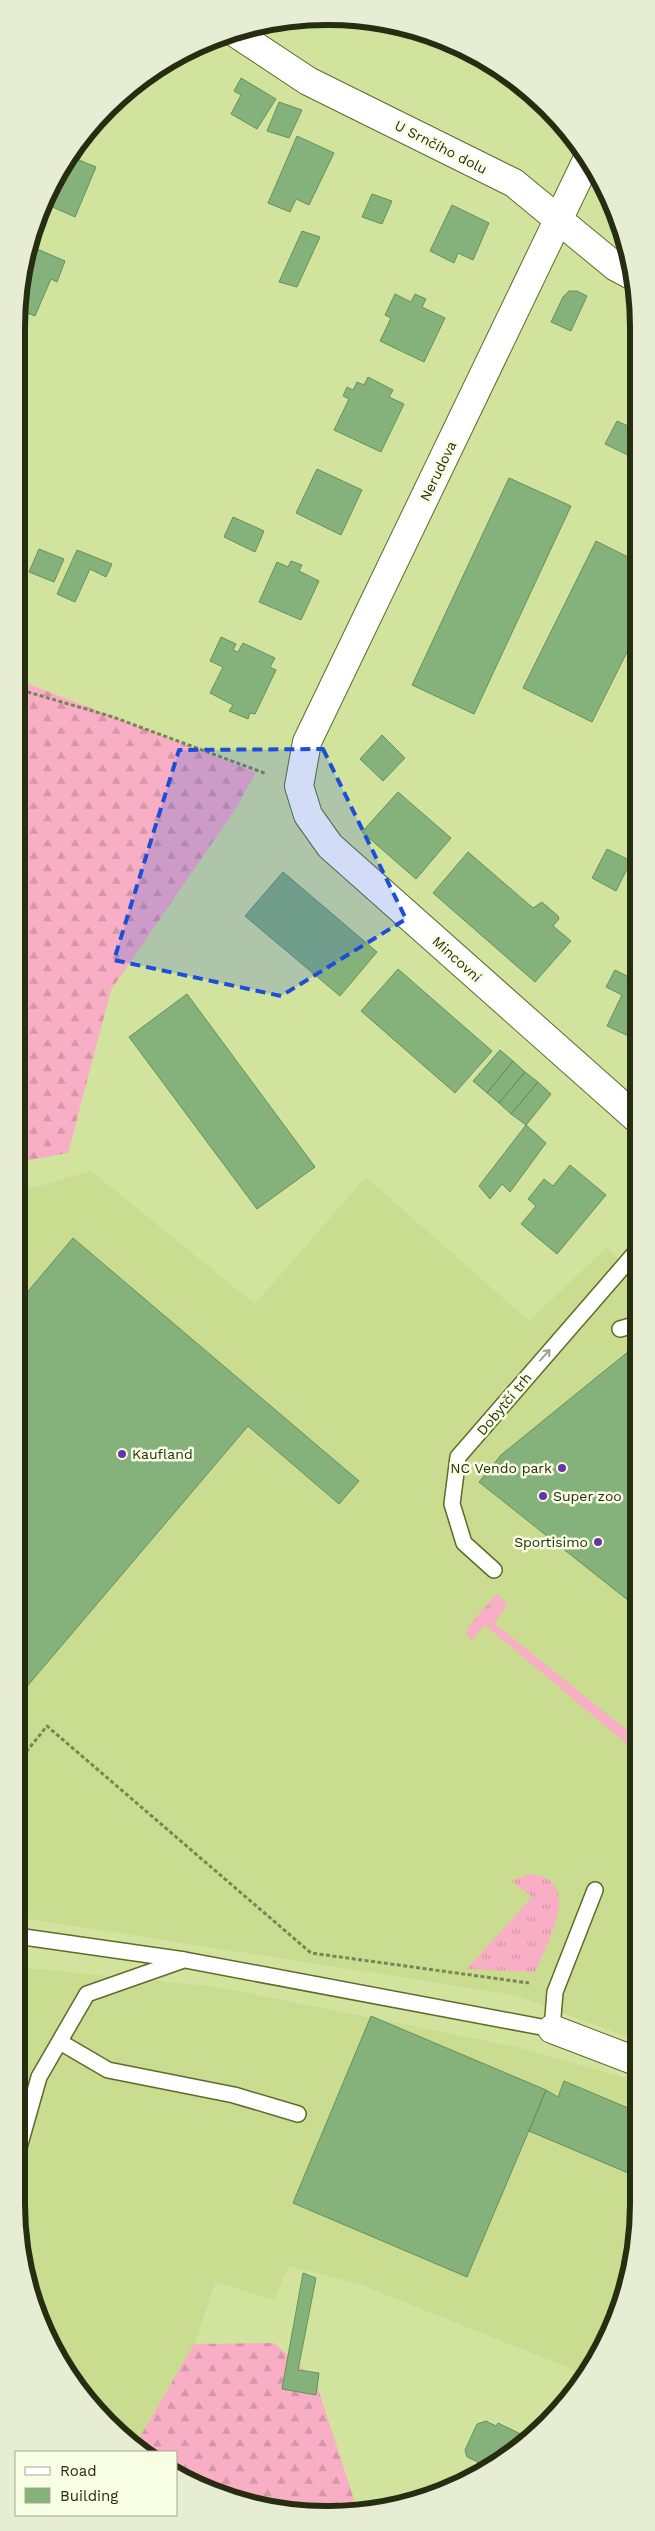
<svg xmlns="http://www.w3.org/2000/svg" width="655" height="2531" viewBox="0 0 655 2531" font-family="'Work Sans',sans-serif">
	<style>
		.built { fill: #c9dc8f }
		.grass { fill: url(#grass-tufts) }
		.forest { fill: url(#forest-firs) }
		.building { fill: #85b17a; stroke: #66915b }
		.lines { fill: none; stroke-linecap: round; stroke-linejoin: round }
		.lane-casing { stroke: #5e6b2a; stroke-width: 18 }
		.street-casing { stroke: #5e6b2a; stroke-width: 30 }
		.path { stroke: #7a8555; stroke-width: 3; stroke-dasharray: 4 2.5; stroke-linecap: butt }
		.lane { stroke: #fff; stroke-width: 15 }
		.street { stroke: #fff; stroke-width: 28 }
		.oneway { stroke: #9ea094 }
		.marked { fill: #1d4ed8; fill-opacity: 0.2; stroke: #1d4ed8; stroke-width: 4; stroke-dasharray: 10 6; stroke-linejoin: round }
		.poi-dot { fill: #6833aa; stroke: #f7fee3; stroke-width: 2 }
		.labels { text-anchor: middle; stroke-width: 5; stroke-linejoin: round; paint-order: stroke }
		.street-label { font-size: 14px; fill: #272d11; stroke: #f7fee3 }
		.poi-label { font-size: 14px; fill: #272d11; stroke: #f7fee3; text-anchor: start }
		.rim { fill: none; stroke: #272d11; stroke-width: 6 }
	</style>
	<defs>
		<pattern id="grass-tufts" width="24" height="20" patternUnits="userSpaceOnUse" patternTransform="scale(1.25)"><rect width="24" height="20" fill="#f8aec4"/><path d="M3 7l-1-3M5 7V3M7 7l1-3M15 17l-1-3M17 17v-4M19 17l1-3" fill="none" stroke="#d596a7"/></pattern>
		<pattern id="forest-firs" width="22" height="20" patternUnits="userSpaceOnUse" patternTransform="scale(1.25)"><rect width="22" height="20" fill="#f8aec4"/><path d="M5 1l3.5 6h-7zM16 11l3.5 6h-7z" fill="#d596a7"/></pattern>
	</defs>
	<rect width="100%" height="100%" fill="#d2e39e"/>
	<!-- built -->
	<path class="built" d="M91 1171 255 1304 366 1177 529 1321 606 1248 634 1272 633 2039 515 1995 17 1917 19 1192Z
		M17 1967 218 1987 513 2046 633 2080V2264L587 2375 359 2284 289 2266 274 2300 216 2282 194 2344 137 2442 94 2409 40 2322 16 2203Z"/>
	<!-- grass -->
	<path class="grass" d="M496 1594 508 1604 494 1623 634 1736V1750L485 1625 471 1640 466 1635 469 1626Z
		M528 1874C536 1875 548 1877 553 1884 571 1904 543 1952 535 1972L467 1969 532 1897 512 1881Z"/>
	<!-- forest -->
	<path class="forest" d="M21 681 256 772 236 808 111 990 68 1153 19 1162Z
		M274 2343 315 2379 357 2509 307 2514 190 2483 176 2472V2452H150L137 2442 194 2344Z"/>
	<!-- building -->
	<path class="building" d="M241 78 276 99 257 129 231 114 241 95 234 91Z
		M279 102 302 110 289 138 267 131Z
		M297 136 334 153 309 205 296 199 290 212 268 203Z
		M75 148 83 152 79 160 96 167 75 217 48 205 68 155Z
		M372 194 392 201 382 224 362 217Z
		M610 200 616 222 605 213 604 206 606 207Z
		M452 205 489 223 473 260 458 253 454 263 430 251Z
		M302 231 320 237 297 287 279 282Z
		M35 248 65 261 57 282 51 279 35 316 22 311V267L29 250 34 252Z
		M569 291H577L587 296 571 331 551 322 563 297Z
		M395 294 411 302 415 294 426 299 422 307 445 318 424 362 380 341 391 318 385 315Z
		M368 377 393 390 389 397 404 404 381 452 334 430 349 399 343 396 347 387 353 390 357 382 364 385Z
		M636 409V459L605 444 617 421 628 426Z
		M317 469 362 490 341 535 296 513Z
		M509 478 571 506 474 714 412 685Z
		M233 517 264 531 255 552 224 537Z
		M596 541 636 561V634L592 722 523 688Z
		M39 549 64 559 54 582 29 572Z
		M77 550 112 564 106 577 90 569 75 602 57 594Z
		M291 561 302 565 299 571 319 581 301 620 259 602 277 562 288 567Z
		M221 637 236 644 233 650 238 652 243 643 275 658 270 667 276 670 255 714 250 713 248 719 229 711 233 705 210 693 223 667 210 661Z
		M382 735 405 758 383 781 360 759Z
		M398 792 451 838 416 879 362 832Z
		M607 849 631 861 616 891 592 878Z
		M468 852 533 908 542 902 558 916 559 919 553 926 571 941 535 982 433 893Z
		M283 872 377 952 340 996 245 916Z
		M398 969 492 1051 455 1093 361 1011Z
		M615 970 635 980V1039L607 1026 622 995 606 987Z
		M187 994 315 1167 257 1209 129 1037Z
		M500 1050 513 1061 487 1093 473 1081Z
		M513 1061 525 1072 499 1103 487 1093Z
		M525 1072 538 1082 511 1114 499 1103Z
		M538 1082 551 1094 526 1125 511 1114Z
		M526 1125 546 1143 510 1192 502 1184 490 1199 479 1186Z
		M570 1165 606 1195 557 1254 521 1224 536 1206 528 1199 544 1179 553 1186Z
		M73 1238 359 1481 339 1504 248 1426 18 1697 19 1302Z
		M629 1351H634V1605L479 1482 501 1455Z
		M371 2016 546 2090 467 2277 293 2203Z
		M564 2081 633 2110V2175L529 2131 546 2090 558 2097Z
		M303 2273 316 2278 298 2370 319 2373 316 2395 282 2389Z
		M486 2421 496 2426 498 2423 529 2438 517 2451 481 2468 476 2466 478 2462 467 2457 465 2450 477 2424Z"/>
	<g class="lines">
		<!-- lane casing -->
		<g class="lane-casing">
			<path id="lane" d="M620 1329 634 1325
				M494 1570 464 1543 452 1504 458 1457 635 1253
				M17 1936 185 1960 552 2029 555 1992 595 1890
				M60 2042 108 2070 234 2095 298 2114
				M16 2158 39 2077 87 1994 181 1961"/>
		</g>
		<!-- street casing -->
		<g class="street-casing">
			<path id="street" d="M237 34 308 81 514 183 616 267 633 276
				M587 160 307 742 299 786 308 815 330 846 635 1117
				M552 2029 633 2060"/>
		</g>
		<!-- path -->
		<path class="path" d="M21 690 113 717 267 774
			M18 1762 47 1726 311 1953 529 1983"/>
		<!-- lane -->
		<use href="#lane" class="lane"/>
		<!-- street -->
		<use href="#street" class="street"/>
	</g>
	<!-- one-way arrows -->
	<defs><path id="oneway-shaft" d="M-6 0H5M1.5-3L5.5 0L1.5 3" fill="none" stroke-width="1.6" stroke-linecap="round" stroke-linejoin="round" transform="scale(1.25)"/></defs>
	<use class="oneway" href="#oneway-shaft" transform="translate(545 1355) rotate(-48)"/>
	<!-- marked area -->
	<path class="marked" d="M323 749 406 919 281 996 114 960 179 750Z"/>
	<!-- markers -->
	<g class="poi-dot">
		<circle cx="122" cy="1454" r="5"/>
		<circle cx="562" cy="1468" r="5"/>
		<circle cx="543" cy="1496" r="5"/>
		<circle cx="598" cy="1542" r="5"/>
	</g>
	<g class="labels">
		<!-- street labels -->
		<g class="street-label">
			<text transform="translate(441 147) rotate(27)" y="5">U Srnčího dolu</text>
			<text transform="translate(438 471) rotate(-64)" y="5">Nerudova</text>
			<text transform="translate(457 959) rotate(42)" y="5">Mincovní</text>
			<text transform="translate(504 1404) rotate(-50)" y="5">Dobytčí trh</text>
		</g>
		<!-- poi labels -->
		<g class="poi-label">
			<text x="132" y="1459">Kaufland</text>
			<text x="552" y="1473" text-anchor="end">NC Vendo park</text>
			<text x="553" y="1501">Super zoo</text>
			<text x="588" y="1547" text-anchor="end">Sportisimo</text>
		</g>
	</g>
	<!-- crop -->
	<path d="M0 0H655V2531H0ZM327 25H328A302 302 0 0 1 630 327V2204A302 302 0 0 1 328 2506H327A302 302 0 0 1 25 2204V327A302 302 0 0 1 327 25Z" fill="#e6edd2" fill-rule="evenodd"/>
	<path class="rim" d="M327 25H328A302 302 0 0 1 630 327V2204A302 302 0 0 1 328 2506H327A302 302 0 0 1 25 2204V327A302 302 0 0 1 327 25Z"/>
	<!-- legend -->
	<rect x="15" y="2451" width="162" height="65" fill="#f7fee3" stroke="#a4aa8f"/>
	<rect x="25" y="2467" width="25" height="8" fill="#ffffff" stroke="#a4aa8f"/>
	<text x="60" y="2476" font-size="15" fill="#272d11">Road</text>
	<rect x="25" y="2488" width="25" height="15" fill="#85b17a" stroke="#a4aa8f"/>
	<text x="60" y="2501" font-size="15" fill="#272d11">Building</text>
</svg>
